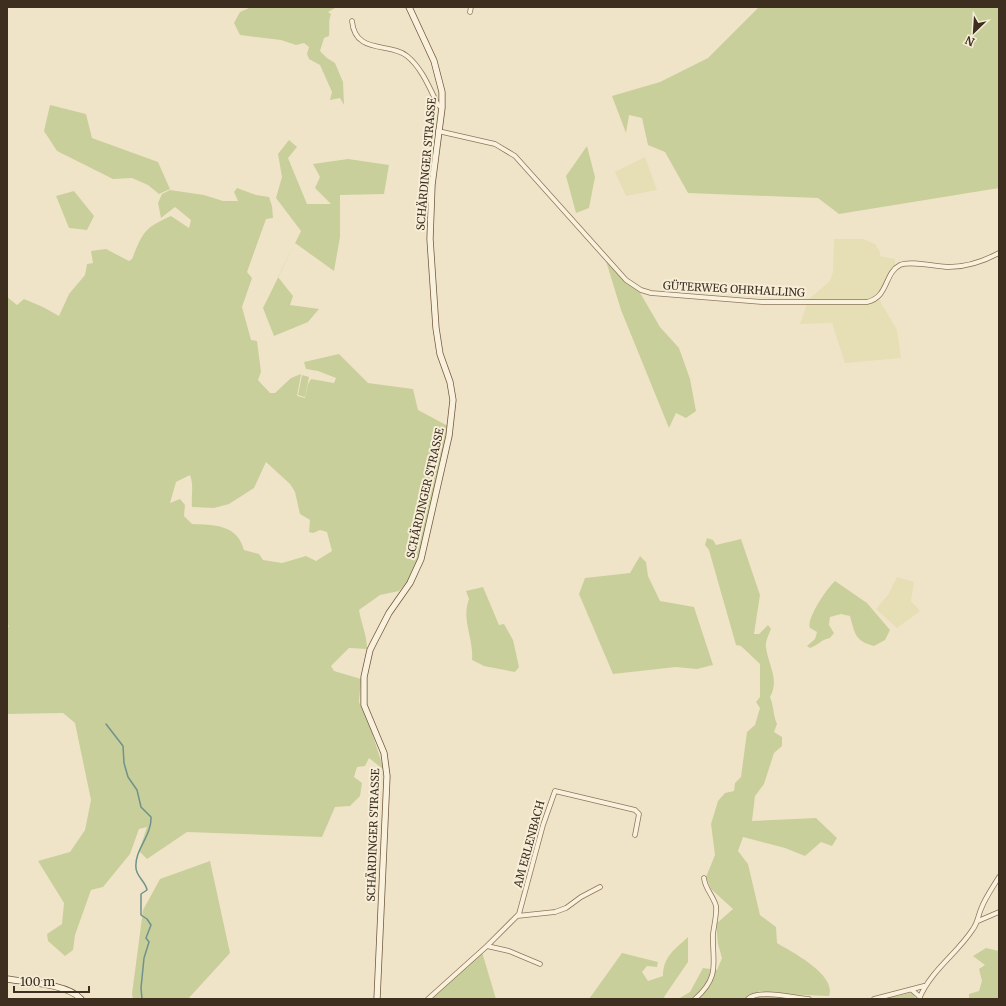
<svg xmlns="http://www.w3.org/2000/svg" width="1006" height="1006" viewBox="0 0 1006 1006" font-family="Merriweather,serif">
	<style>
		.farmland { fill: #e6deb5 }
		.green { fill: #c9cf9b; fill-rule: evenodd }
		.lines { fill: none; stroke-linecap: round; stroke-linejoin: round }
		.stream { stroke: #6f938a; stroke-width: 1.5 }
		.street-casing { stroke: #8d765c; stroke-width: 5.5 }
		.secondary-casing { stroke: #6f573f; stroke-width: 7 }
		.street { stroke: #faf1dc; stroke-width: 4 }
		.secondary { stroke: #faf1dc; stroke-width: 5.5 }
		.labels { text-anchor: middle; stroke-width: 4; stroke-linejoin: round; paint-order: stroke }
		.street-label { font-size: 11px; fill: #3d2e20; stroke: #f7eed8 }
	</style>
	<rect width="100%" height="100%" fill="#f0e4c8"/>
	<!-- farmland -->
	<path class="farmland" d="M645 157 657 190 626 196 615 172Z
		M834 239H863L875 244 880 252V256L895 259V268L881 290 874 297 868 301 808 300 830 281 833 272Z
		M879 299 897 330 901 358 845 363 832 323 800 324 807 304H869Z
		M897 577 914 582 911 601 920 611 897 628 876 609 888 595Z"/>
	<!-- green -->
	<path class="green" d="M251 7H337L328 12 331 14C328 21 330 28 329 36L324 38 320 51 327 58 335 63 343 82 344 105 340 98 330 100 332 92 320 65 309 59 307 54 309 47 304 43 296 45 281 40 240 35 234 23 240 12Z
		M759 7H999V188L839 214 818 198 688 193 665 152 648 145 642 118 629 115 626 133 612 96 660 82 708 58Z
		M50 105 86 114 92 138 158 162 170 189 159 194 148 185 132 178 113 179 57 151 44 131Z
		M289 140 297 147 288 158 307 204H331L315 188 320 177 313 164 348 159 389 165 384 194 340 195V237L334 271 295 243 278 277 293 296 290 305 319 309 308 322 274 336 263 308 301 231 276 198 282 177 278 154Z
		M587 146 595 177 589 208 576 213 566 176Z
		M237 188 256 195 269 197 272 206 273 218 266 219 247 272 252 278 242 307 251 340 257 341 261 372 258 380 270 393H275L291 378 301 374 297 396 305 398 308 384 311 379 334 383 336 378 318 371 306 369 304 362 339 354 368 383 413 389 418 410 448 426 420 557 414 573 399 591 380 595 359 610C361 623 367 635 367 649L349 648 331 666 334 671 361 679 359 702 372 733 384 770 369 758 365 766 357 767 354 777 362 783 360 796 350 806 335 807 322 837 187 832 147 859 139 851 147 827 139 829 130 854 103 887 91 890 75 935 73 950 65 956 48 941 47 934 62 924 64 903 38 861 70 852 85 830 91 800 75 723 63 713 7 714V628L9 626 7 624V297L17 305 24 299 43 307 59 316 69 294 85 275 87 264 93 263 91 251 106 249 129 261 132 259C143 232 144 228 171 216L189 228 191 220 175 207 161 218 158 203 162 194 170 190 204 195 223 201H238L234 192ZM266 462 290 484 295 492 300 514 310 520 309 532 313 533 320 530 327 532 332 551 316 561 306 556 282 563 263 560 259 554 244 550C237 524 214 525 192 524L184 516 185 505 180 499 170 503 176 482 190 475C194 485 191 496 192 507L214 508 229 504 254 488Z
		M74 191 94 216 87 230 69 228 56 196Z
		M606 261 635 284 660 327 679 348 690 379 696 411 686 418 676 413 669 428 621 310Z
		M302 375 309 377 305 397 298 395Z
		M707 538 713 540 716 545 741 539 760 595 754 634H759L768 625 771 629C769 634 765 642 766 647 768 665 780 679 770 697 774 706 773 715 777 724L774 732 782 737V746L774 753 764 784 755 796 752 821 816 818 837 838 832 846 821 842 805 856 785 848 743 837 738 851 748 864 760 915 776 927 777 943C792 952 837 975 829 996L780 994 759 991V996L793 999H678L690 992 703 968 717 970 722 958 718 944 716 924 733 909 711 889 706 877 715 855 711 824 718 801 725 793 734 791 735 783 741 777 747 732 755 725 760 708 756 702 760 697V664L741 646 736 645 709 550 705 545Z
		M640 556 646 562 648 576 660 601 694 607 713 665 697 669 676 667 613 674 579 594 585 578 630 573Z
		M835 581 867 603 890 630 885 640 874 646C855 641 855 634 850 616L841 614 830 617 829 625 834 633 830 638C822 639 817 646 810 648L807 646 815 639 817 632 810 628C806 619 827 588 835 581Z
		M483 587 499 625 504 624 513 640 519 667 515 672 484 666 472 660C474 639 461 620 469 599L466 591Z
		M210 861 230 953 188 999H133L132 994 143 910 160 879Z
		M688 937V962L664 997 666 999H589L622 953 658 962 657 967 647 966 642 972 648 981 663 976C663 957 674 950 688 937Z
		M986 948 999 951V999H969V994L979 991 982 981 979 969 985 965 973 956Z
		M482 952 496 999H432Z
		M910 993H913L916 999H885Z"/>
	<g class="lines">
		<!-- stream -->
		<path class="stream" d="M106 724 123 746 124 763 128 777 137 790 141 807 151 817C152 836 134 850 136 868 136 876 146 882 147 890L141 894V915L147 919 151 925 146 938 149 942 144 958 141 988 142 999"/>
		<!-- street casing -->
		<g class="street-casing">
			<path id="street" d="M470 12 471 7
				M352 21C355 55 390 42 407 56 422 68 430 89 438 105L442 108
				M438 131 495 144 515 156 626 280 641 290 651 293 762 302H867C889 297 884 273 900 265 911 260 936 267 949 267 966 267 984 261 999 253
				M517 916 555 912 566 908 581 897 600 887
				M978 921 999 912
				M487 946 519 914 543 825 555 791 635 810 639 814 635 835
				M912 990 920 997
				M428 999 487 946 509 951 540 964
				M695 999C721 976 712 963 713 934 714 925 717 914 716 906 713 895 705 889 704 878
				M748 999C758 989 794 998 809 999
				M874 999 924 986
				M919 999C931 970 957 954 973 929 978 922 978 916 981 909 985 898 993 887 999 877"/>
		</g>
		<!-- secondary casing -->
		<g class="secondary-casing">
			<path id="secondary" d="M7 979C26 982 68 984 81 999
				M377 999 387 776 384 753 364 705V677L370 650 374 642 389 613 410 583 421 559 449 436 453 400 450 382 440 354 436 328 430 239 432 185 442 108V92L434 61 409 7"/>
		</g>
		<!-- street -->
		<use href="#street" class="street"/>
		<!-- secondary -->
		<use href="#secondary" class="secondary"/>
	</g>
	<g class="labels">
		<!-- street labels -->
		<g class="street-label">
			<text transform="translate(426 164) rotate(-85)" y="4">SCHÄRDINGER STRASSE</text>
			<text transform="translate(734 289) rotate(3)" y="4">GÜTERWEG OHRHALLING</text>
			<text transform="translate(425 493) rotate(-77)" y="4">SCHÄRDINGER STRASSE</text>
			<text transform="translate(373 835) rotate(-88)" y="4">SCHÄRDINGER STRASSE</text>
			<text transform="translate(529 844) rotate(-75)" y="4">AM ERLENBACH</text>
		</g>
	</g>
	<!-- border -->
	<rect width="1006" height="1006" fill="none" stroke="#3d2e20" stroke-width="16"/>
	<!-- north arrow -->
	<g transform="translate(974 32) rotate(205)" stroke="#f7eed8" stroke-width="3" paint-order="stroke">
	<path d="M0-3L7 15L0 10L-7 15Z" fill="#3d2e20"/>
	<text y="-6" font-size="11" font-weight="bold" text-anchor="middle" fill="#3d2e20">N</text>
	</g>
	<!-- scale -->
	<path d="M14 986v6h75v-6" fill="none" stroke="#3d2e20" stroke-width="2"/>
	<text x="20" y="986" font-size="12" fill="#3d2e20" stroke="#f7eed8" stroke-width="3" paint-order="stroke">100 m</text>
</svg>
